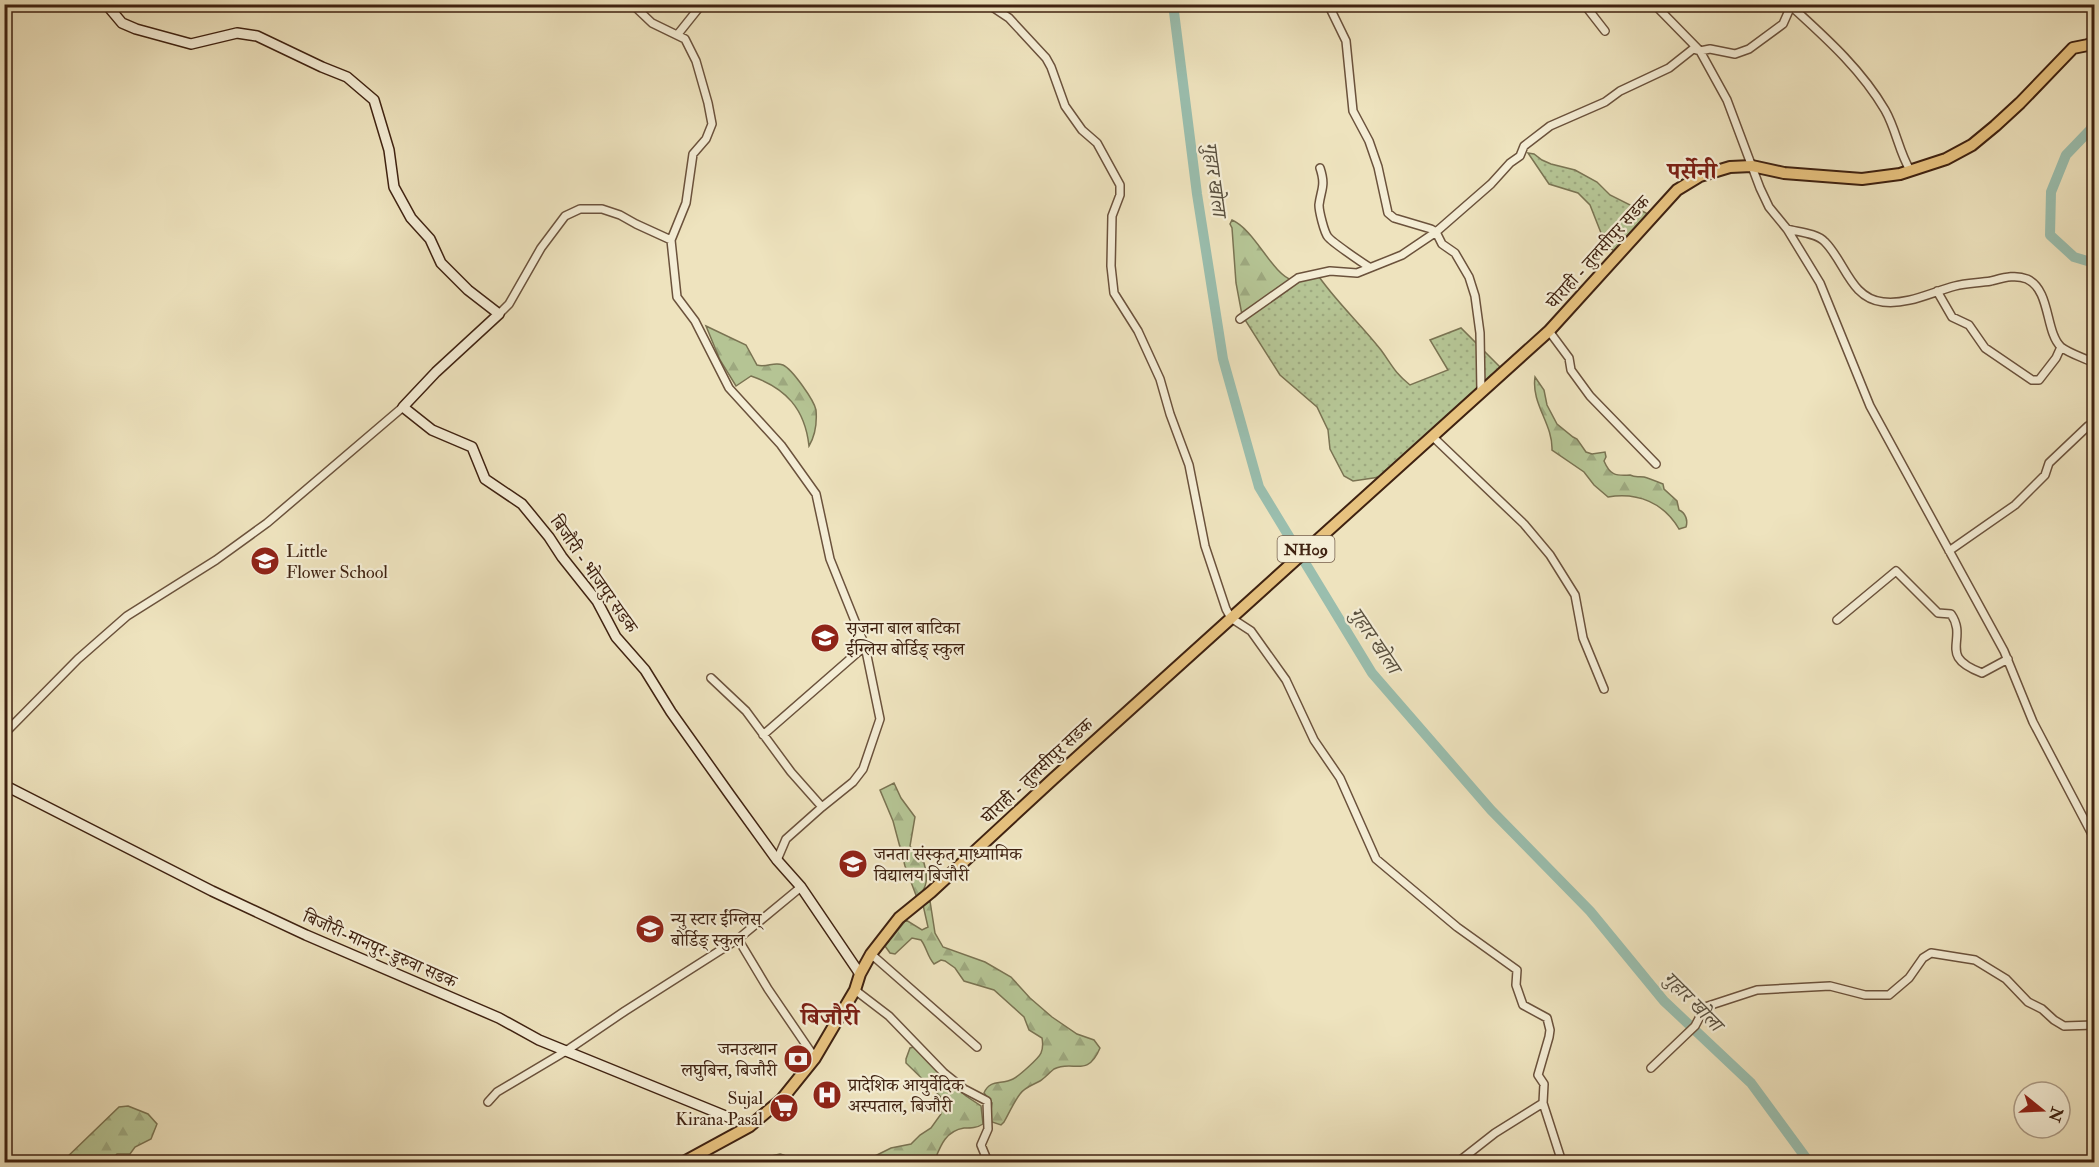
<svg xmlns="http://www.w3.org/2000/svg" width="2099" height="1167" viewBox="0 0 2099 1167" font-family="'IM FELL Double Pica','Noto Serif Devanagari',serif">
	<style>
		.green { fill: url(#green-dots); stroke: #7a7352; stroke-width: 1.5 }
		.forest { fill: url(#forest-firs); stroke: #7a7352; stroke-width: 1.5 }
		.lines { fill: none; stroke-linecap: round; stroke-linejoin: round }
		.river { stroke: #9abeae; stroke-width: 10 }
		.street-casing { stroke: #6b523c; stroke-width: 10 }
		.secondary-casing { stroke: #3f2211; stroke-width: 12 }
		.primary-casing { stroke: #3f2211; stroke-width: 14 }
		.street { stroke: #f4edd5; stroke-width: 7 }
		.secondary { stroke: #f4edd5; stroke-width: 9 }
		.primary { stroke: #e7c27f; stroke-width: 10 }
		.labels { text-anchor: middle; stroke-width: 4.5; stroke-linejoin: round; paint-order: stroke }
		.shield { fill: #f4edd5; stroke: #755f4c; stroke-width: 1.5 }
		.shield-label { font-size: 16px; font-weight: bold; fill: #3f2211 }
		.street-label { font-size: 18px; fill: #3f2211; stroke: #f4edd5 }
		.poi-label { font-size: 18px; fill: #3f2211; stroke: #f4edd5; text-anchor: start }
		.water-label { font-size: 20px; font-style: italic; fill: #5a5140; stroke: #f4edd5 }
		.district-label { font-size: 24px; font-weight: bold; fill: #7a1f14; stroke: #f4edd5 }
	</style>
	<defs>
		<pattern id="green-dots" width="8" height="8" patternUnits="userSpaceOnUse" patternTransform="scale(1.5)"><rect width="8" height="8" fill="#b5c494"/><path d="M2 2h.1M6 6h.1" fill="none" stroke="#9da87f" stroke-width="1.8" stroke-linecap="round"/></pattern>
		<pattern id="forest-firs" width="22" height="20" patternUnits="userSpaceOnUse" patternTransform="scale(1.5)"><rect width="22" height="20" fill="#b5c494"/><path d="M5 1l3.5 6h-7zM16 11l3.5 6h-7z" fill="#9da87f"/></pattern>
	</defs>
	<rect width="100%" height="100%" fill="#eee3be"/>
	<filter id="stains"><feTurbulence type="fractalNoise" baseFrequency=".00333" numOctaves="4"/><feColorMatrix values="0 0 0 0 .2 0 0 0 0 .09 0 0 0 0 .02 0 0 0 .5 -.17"/></filter>
	<radialGradient id="worn" r=".72"><stop offset=".6" stop-color="#630" stop-opacity="0"/><stop offset="1" stop-color="#630" stop-opacity=".3"/></radialGradient>
	<!-- green -->
	<path class="green" d="M1528 153 1534 154 1542 160 1551 164 1575 170 1597 182 1610 195 1648 214 1615 252 1605 243 1590 205 1578 193 1549 184Z
		M1315 271C1334 300 1360 323 1381 350 1392 365 1394 372 1410 385L1448 370 1430 340 1461 328 1501 368 1380 477 1353 481 1344 476 1330 449 1328 430 1317 407 1280 375 1242 315Z"/>
	<!-- forest -->
	<path class="forest" d="M1232 220C1255 230 1272 274 1292 280L1242 315 1236 283 1232 228 1230 224Z
		M706 326 746 345 757 365C767 368 774 361 783 365 792 369 814 400 816 410 817 422 815 436 809 446 805 409 786 388 751 376L736 386 720 360Z
		M1535 377 1544 390 1547 405 1557 424 1573 437 1577 439 1586 452 1592 454 1605 452 1606 457 1604 461C1610 475 1615 476 1630 475 1636 478 1638 476 1644 477 1648 478 1658 482 1663 484L1664 489 1677 501 1679 510C1686 513 1688 521 1686 527L1679 529C1664 503 1638 492 1608 497L1594 485 1584 472 1552 450C1553 424 1531 404 1535 377Z
		M894 783 901 798 915 817 910 846 917 857 924 863C928 878 928 887 917 898L905 866 893 821 880 790Z
		M930 901 935 933 943 947 985 962 1011 977 1030 998 1052 1017 1077 1034 1094 1040 1100 1048C1087 1079 1073 1059 1054 1069 1049 1073 1045 1078 1040 1081 1033 1085 1025 1087 1020 1094 1014 1102 1009 1113 1004 1122L1001 1125 992 1122 990 1118 992 1103 984 1093C990 1079 1001 1085 1013 1079 1019 1076 1039 1058 1041 1053 1043 1048 1043 1043 1042 1038L1029 1030 1024 1017 994 990 964 981 955 968 945 961 941 960 934 964C927 956 927 948 921 940L912 938 895 954 890 953 885 946 906 920 922 930 928 927 923 905Z
		M914 1047 945 1078 966 1096 981 1106 983 1124C977 1128 971 1128 964 1128 945 1131 940 1147 934 1162H877L875 1156 891 1148 911 1144 920 1135 931 1128 941 1114V1097L906 1063V1059L910 1048Z
		M128 1106 148 1114 157 1124 151 1139 135 1147 130 1154H117L111 1161 102 1162 63 1161 119 1107Z
		M780 1154 784 1155 785 1162H753L758 1157H767Z"/>
	<g class="lines">
		<!-- river -->
		<path class="river" d="M1173 4 1197 194 1223 359 1259 487 1372 673 1491 810 1590 911 1664 1001 1751 1083 1809 1162
			M2094 122 2090 130 2066 155 2051 192 2050 235 2074 257 2094 263"/>
		<!-- street casing -->
		<g class="street-casing">
			<path id="street" d="M632 4 652 23 685 39 696 61 708 103 712 124 706 139 693 154 686 203 671 240 677 297 695 321 729 388 781 445 816 494 830 559 865 646 880 719 863 769 853 782 822 807 786 839 777 860
				M988 4 1009 18 1046 58 1051 67 1065 106 1082 130 1097 143 1120 185V195L1112 216 1111 266 1114 293 1138 331 1160 379 1170 414 1189 465 1205 546 1226 609 1231 618 1251 631 1286 680 1314 740 1340 778 1376 859 1457 927 1517 970 1516 985 1523 1005 1547 1018 1550 1030 1549 1037 1538 1075 1544 1084 1543 1103 1495 1133 1458 1162
				M1328 4 1346 41 1353 111 1369 141 1378 167 1388 213 1394 218 1431 229 1436 232 1442 244 1455 253 1469 277 1475 296 1480 333 1481 392
				M1584 4 1605 31
				M1654 4 1700 51 1727 100 1760 188 1769 207 1787 229 1820 283 1870 406 2004 651 2033 722 2094 838
				M678 34 702 4
				M1320 168C1326 186 1321 189 1319 205 1319 211 1324 232 1328 237 1332 242 1361 262 1369 267
				M1787 229C1798 232 1817 233 1825 242 1845 262 1851 299 1883 302 1908 305 1932 292 1955 286 1966 283 1979 283 1991 281 2003 278 2015 274 2027 279 2051 290 2045 332 2061 347 2070 354 2085 358 2094 363
				M1937 291 1952 317 1969 325 1985 348 2032 380H2039L2056 358 2061 347
				M499 314 509 304 541 248 565 216 580 209H602L620 215 636 224 671 240
				M1240 319 1298 278 1330 271 1357 273 1402 255 1436 232 1491 184 1510 163 1520 156 1524 146 1550 126 1605 102 1620 91 1669 68 1693 49 1700 51 1710 49 1735 54 1749 49 1783 24 1791 6C1826 38 1861 69 1885 110 1896 129 1899 152 1910 170
				M1549 331 1569 358 1571 370 1590 396 1656 464
				M1432 436 1524 524 1550 555 1575 595 1583 638 1604 689
				M1949 551 2015 505 2045 475 2049 463 2088 426
				M1837 620 1896 571 1938 613 1951 614C1969 640 1936 656 1982 673L2008 659
				M711 678 746 711 791 772 822 807
				M4 734 78 659 127 616 216 560 267 523 403 407
				M763 735 865 646
				M738 939 768 989 815 1058
				M871 954 977 1047
				M855 990 889 1016 944 1073 964 1089 987 1101 988 1129 981 1145 988 1162
				M1651 1068 1695 1026 1705 1007 1757 990 1830 986 1865 995H1889L1909 978 1923 958 1931 953 1975 960 2006 979 2028 1002 2042 1009 2054 1020 2064 1026 2094 1025
				M488 1102 497 1092 566 1051 625 1011 738 939 801 887
				M1543 1103 1562 1162"/>
		</g>
		<!-- secondary casing -->
		<g class="secondary-casing">
			<path id="secondary" d="M106 4 122 23 136 29 191 44 237 33 257 36 322 67 347 77 374 100 389 150 394 187 411 218 430 239 441 263 468 290 499 314 436 372 403 407 432 430 472 447 485 479 522 504 549 537 562 557 597 601 616 637 645 670 671 712 730 795 777 860 801 887 860 974
				M4 785 212 891 306 935 499 1018 539 1040 750 1126"/>
		</g>
		<!-- primary casing -->
		<g class="primary-casing">
			<path id="primary" d="M684 1162 750 1126 782 1099 815 1058 855 990 860 974 871 954 899 918 931 892 1053 779 1549 331 1677 190 1700 176 1730 167 1752 166 1784 173 1862 179 1900 174 1946 159 1972 145 1995 126 2020 103 2073 48 2088 45 2094 42"/>
		</g>
		<!-- street -->
		<use href="#street" class="street"/>
		<!-- secondary -->
		<use href="#secondary" class="secondary"/>
		<!-- primary -->
		<use href="#primary" class="primary"/>
	</g>
	<!-- icons -->
	<defs>
		<g id="school-disc" transform="scale(1.5)"><circle r="9.5" fill="#8f2418" stroke="#f4edd5"/><path d="M0-5L7-2L0 1L-7-2ZM-4 1L0 2.5L4 1V4Q0 6-4 4Z" fill="#fff"/></g>
		<g id="bank-disc" transform="scale(1.5)"><circle r="9.5" fill="#8f2418" stroke="#f4edd5"/><path d="M-6-4H6V4H-6ZM0-2.3a2.3 2.3 0 1 0 0 4.6a2.3 2.3 0 1 0 0-4.6Z" fill="#fff"/></g>
		<g id="hospital-disc" transform="scale(1.5)"><circle r="9.5" fill="#8f2418" stroke="#f4edd5"/><path d="M-5-5h3v3.5h4V-5h3V5h-3V1.5h-4V5h-3Z" fill="#fff"/></g>
		<g id="supermarket-disc" transform="scale(1.5)"><circle r="9.5" fill="#8f2418" stroke="#f4edd5"/><path d="M-6-5.5h2.5l.6 2H6L4.5 2H-2.5L-4.4-4H-6ZM-1.5 3.2a1.3 1.3 0 1 0 .1 0ZM3 3.2a1.3 1.3 0 1 0 .1 0Z" fill="#fff"/></g>
	</defs>
	<g fill-rule="evenodd">
		<use href="#school-disc" x="265" y="561"/>
		<use href="#school-disc" x="825" y="638"/>
		<use href="#school-disc" x="853" y="864"/>
		<use href="#school-disc" x="650" y="929"/>
		<use href="#bank-disc" x="798" y="1059"/>
		<use href="#hospital-disc" x="827" y="1095"/>
		<use href="#supermarket-disc" x="784" y="1108"/>
	</g>
	<g class="labels">
		<!-- shield labels -->
		<rect class="shield" x="1277.5" y="536" width="57" height="26" rx="4.5"/>
		<g class="shield-label">
			<text x="1306" y="555">NH09</text>
		</g>
		<!-- street labels -->
		<g class="street-label">
			<text transform="translate(1598 252) rotate(-48)" y="6">घोराही - तुलसीपुर सडक</text>
			<text transform="translate(594 574) rotate(55)" y="6">बिजौरी - भोजपुर सडक</text>
			<text transform="translate(1037 771) rotate(-43)" y="6">घोराही - तुलसीपुर सडक</text>
			<text transform="translate(380 949) rotate(24)" y="6">बिजौरी-मानपुर-डुरुवा सडक</text>
		</g>
		<!-- poi labels -->
		<g class="poi-label">
			<text x="286" y="557">Little<tspan x="286" dy="21">Flower School</tspan></text>
			<text x="846" y="634">सृजना बाल बाटिका<tspan x="846" dy="21">ईंग्लिस बोर्डिङ् स्कुल</tspan></text>
			<text x="874" y="860">जनता संस्कृत माध्यामिक<tspan x="874" dy="21">विद्यालय बिजौरी</tspan></text>
			<text x="671" y="925">न्यु स्टार ईंग्लिस्<tspan x="671" dy="21">बोर्डिङ् स्कुल</tspan></text>
			<text x="777" y="1055" text-anchor="end">जनउत्थान<tspan x="777" dy="21">लघुबित्त, बिजौरी</tspan></text>
			<text x="848" y="1091">प्रादेशिक आयुर्वेदिक<tspan x="848" dy="21">अस्पताल, बिजौरी</tspan></text>
			<text x="763" y="1104" text-anchor="end">Sujal<tspan x="763" dy="21">Kirana Pasal</tspan></text>
		</g>
		<!-- water labels -->
		<g class="water-label">
			<text transform="translate(1215 179) rotate(82)" y="7">गुहार खोला</text>
			<text transform="translate(1375 640) rotate(56)" y="7">गुहार खोला</text>
			<text transform="translate(1693 1001) rotate(45)" y="7">गुहार खोला</text>
		</g>
		<!-- district labels -->
		<g class="district-label">
			<text x="1692" y="179">पर्सेनी</text>
			<text x="830" y="1025">बिजौरी</text>
		</g>
	</g>
	<!-- margin -->
	<rect width="2099" height="1167" fill="none" stroke="#eee3be" stroke-width="24"/>
	<rect x="6" y="6" width="2087" height="1155" fill="none" stroke="#3f2211" stroke-width="3"/>
	<rect x="12" y="12" width="2075" height="1143" fill="none" stroke="#3f2211" stroke-width="1.5"/>
	<!-- north arrow -->
	<g transform="translate(2042 1110) rotate(108)"><circle r="28" fill="#f4edd5" stroke="#ac9c87" stroke-width="1.5"/>
	<path d="M0-4.5L10 22L0 15L-10 22Z" fill="#8f2418"/>
	<text y="-9" font-size="16" font-weight="bold" text-anchor="middle" fill="#3f2211">N</text>
	</g>
	<rect width="100%" height="100%" filter="url(#stains)"/>
	<rect width="100%" height="100%" fill="url(#worn)"/>
</svg>
